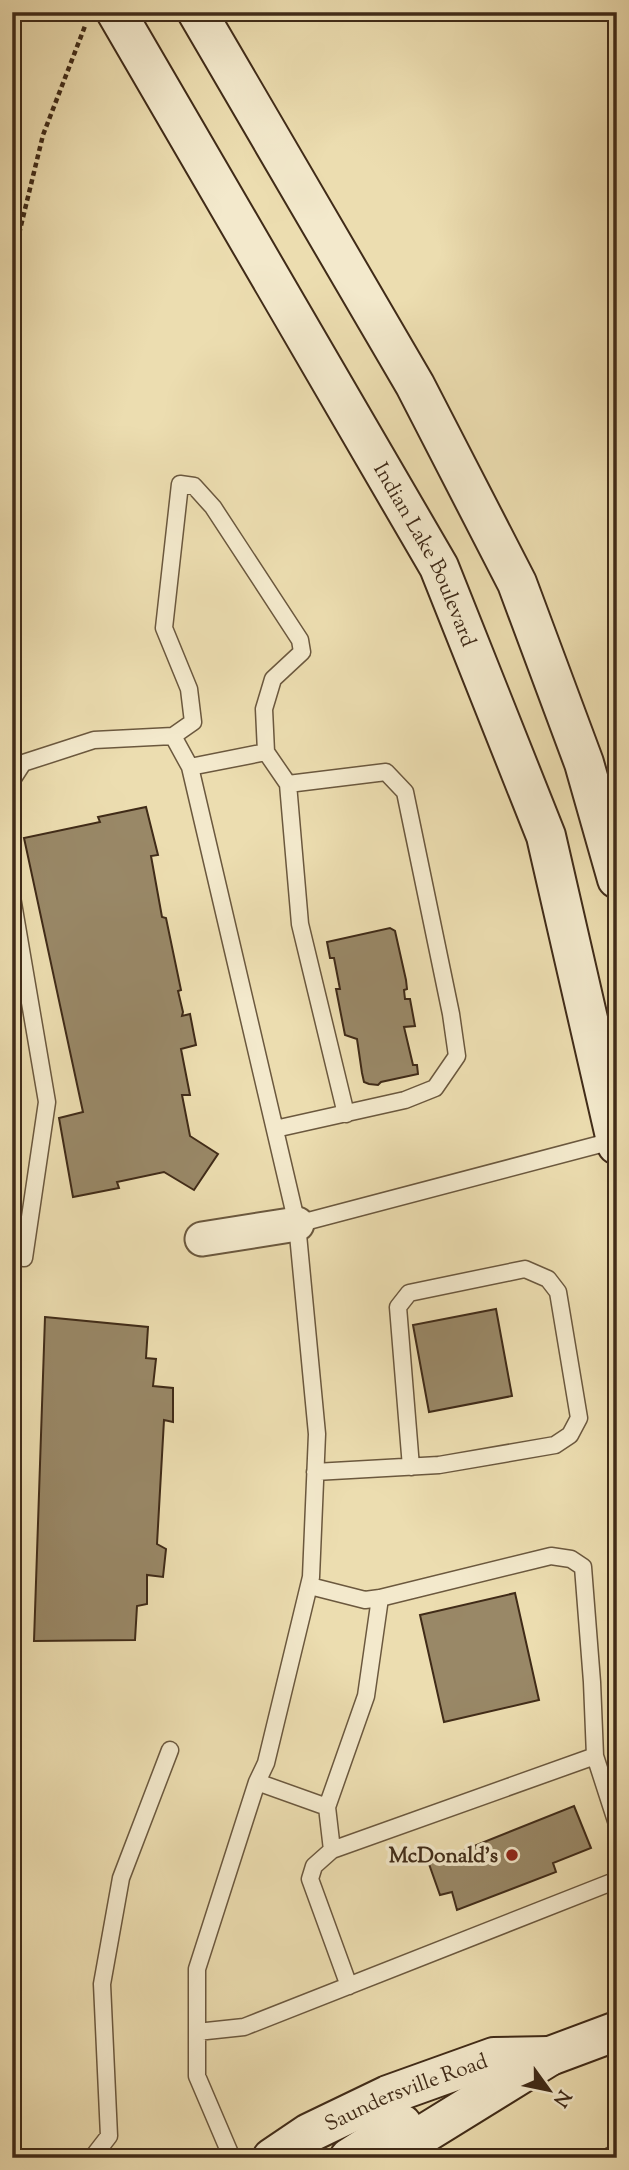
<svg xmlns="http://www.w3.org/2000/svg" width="629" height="2170" viewBox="0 0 629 2170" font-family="'Sorts Mill Goudy',serif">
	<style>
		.building { fill: #998867; stroke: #402b18; stroke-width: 2 }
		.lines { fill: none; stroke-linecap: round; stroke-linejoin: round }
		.service-casing { stroke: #6b583e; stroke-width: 19 }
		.minor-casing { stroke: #6b583e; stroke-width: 37 }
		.secondary-casing { stroke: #402b18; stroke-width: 42 }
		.path { stroke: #402b18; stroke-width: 4.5; stroke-dasharray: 5 3.5; stroke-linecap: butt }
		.service { stroke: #f3e9cc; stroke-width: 16 }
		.minor { stroke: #f3e9cc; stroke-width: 33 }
		.secondary { stroke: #f3e9cc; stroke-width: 38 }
		.poi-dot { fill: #8f2418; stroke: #f3e9cc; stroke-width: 2.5 }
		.labels { text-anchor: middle; stroke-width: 7; stroke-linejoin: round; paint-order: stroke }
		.street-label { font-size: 21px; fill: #402b18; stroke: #f3e9cc }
		.poi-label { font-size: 21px; font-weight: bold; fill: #402b18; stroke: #f3e9cc; text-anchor: end }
	</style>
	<rect width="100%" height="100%" fill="#ecddb0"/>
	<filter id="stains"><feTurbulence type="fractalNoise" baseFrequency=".00286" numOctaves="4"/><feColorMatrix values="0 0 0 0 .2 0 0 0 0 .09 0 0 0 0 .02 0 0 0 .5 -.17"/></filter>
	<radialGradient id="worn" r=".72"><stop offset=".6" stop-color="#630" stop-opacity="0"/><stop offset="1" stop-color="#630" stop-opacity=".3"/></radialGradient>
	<!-- building -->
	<path class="building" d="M146 807 158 855 151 856 162 917 166 918 181 990 178 991 183 1012 182 1016 190 1014 196 1045 181 1049 190 1095H182L190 1136 218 1154 194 1190 164 1172 117 1182 119 1188 73 1197 59 1118 83 1112 24 838 100 822 98 817Z
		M390 928 395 931 406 980 407 989 404 990 405 999H410L415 1026 404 1027 413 1065H417L418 1074 381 1082 378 1085 369 1084 364 1082 362 1073 357 1039 345 1035 336 989H340L334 958H330L327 942Z
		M496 1309 512 1396 429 1412 413 1325Z
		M45 1317 148 1327 146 1358 156 1359 153 1386 173 1388V1422L164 1420 157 1544 166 1549 163 1577 147 1575V1604L137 1606 135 1640 34 1641Z
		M515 1593 539 1700 444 1722 420 1615Z
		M574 1806 591 1848 553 1863 556 1872 457 1910 452 1892 440 1895 429 1864Z"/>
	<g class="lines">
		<!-- service casing -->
		<g class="service-casing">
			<path id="service" d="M173 736 193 722 189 689 164 628 180 484 194 486 213 507 300 640 302 652 273 679 264 709 266 752
				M190 767 266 752 288 784 300 924 346 1114
				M12 780 23 763 94 740 173 736 190 767 297 1224
				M12 897 47 1102 24 1258
				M275 1129 405 1100 435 1088 457 1056 451 1014 405 792 386 772 288 784
				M315 1472 439 1465 555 1445 570 1435 579 1418 558 1292 548 1279 525 1269 409 1293 398 1307 411 1467
				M310 1586 365 1600 380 1598 551 1556 571 1559 583 1567 592 1682 595 1756
				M257 1782 327 1807 332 1850 595 1756 617 1824
				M327 1807 366 1696 380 1598
				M332 1850 314 1866 310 1879 349 1986
				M197 2032 244 2027 617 1880
				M92 2158 109 2136 102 1984 121 1878 170 1750
				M232 2158 197 2076V1969L257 1782 266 1763 311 1577 317 1434 297 1224 616 1140
				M606 2158 617 2152"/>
		</g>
		<!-- minor casing -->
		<g class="minor-casing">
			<path id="minor" d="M202 1239 297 1224"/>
		</g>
		<!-- secondary casing -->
		<g class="secondary-casing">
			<g id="secondary">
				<path id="s1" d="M116 12 439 567 546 836 617 1145"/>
				<path d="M197 12 415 385 517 583 584 763 617 879"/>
				<path id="s2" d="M272 2158 309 2133 388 2095 494 2057 550 2056"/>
				<path d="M349 2158 402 2124"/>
				<path d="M385 2158 550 2056 617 2031"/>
			</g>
		</g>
		<!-- path -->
		<path class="path" d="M12 249 18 238 43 135 85 26"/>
		<!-- service -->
		<use href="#service" class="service"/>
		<!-- minor -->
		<use href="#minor" class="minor"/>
		<!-- secondary -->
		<use href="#secondary" class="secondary"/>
	</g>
	<!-- markers -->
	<circle class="poi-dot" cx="512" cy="1855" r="7"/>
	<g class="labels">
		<!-- street labels -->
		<g class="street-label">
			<text dy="7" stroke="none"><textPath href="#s1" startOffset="625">Indian Lake Boulevard</textPath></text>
			<text dy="7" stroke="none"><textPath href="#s2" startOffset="150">Saundersville Road</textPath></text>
		</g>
		<!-- poi labels -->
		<g class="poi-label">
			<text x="498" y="1862">McDonald's</text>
		</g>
	</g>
	<!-- margin -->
	<rect width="629" height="2170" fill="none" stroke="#ecddb0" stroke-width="42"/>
	<rect x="14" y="14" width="601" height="2142" fill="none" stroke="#402b18" stroke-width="3.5"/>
	<rect x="21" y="21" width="587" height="2128" fill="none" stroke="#402b18" stroke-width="2"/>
	<!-- north arrow -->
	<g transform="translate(549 2090) rotate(123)" stroke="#f3e9cc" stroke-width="5" paint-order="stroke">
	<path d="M0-5L12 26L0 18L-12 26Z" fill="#402b18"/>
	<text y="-10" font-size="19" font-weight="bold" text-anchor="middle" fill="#402b18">N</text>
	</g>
	<rect width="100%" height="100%" filter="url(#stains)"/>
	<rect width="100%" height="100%" fill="url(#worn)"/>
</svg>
